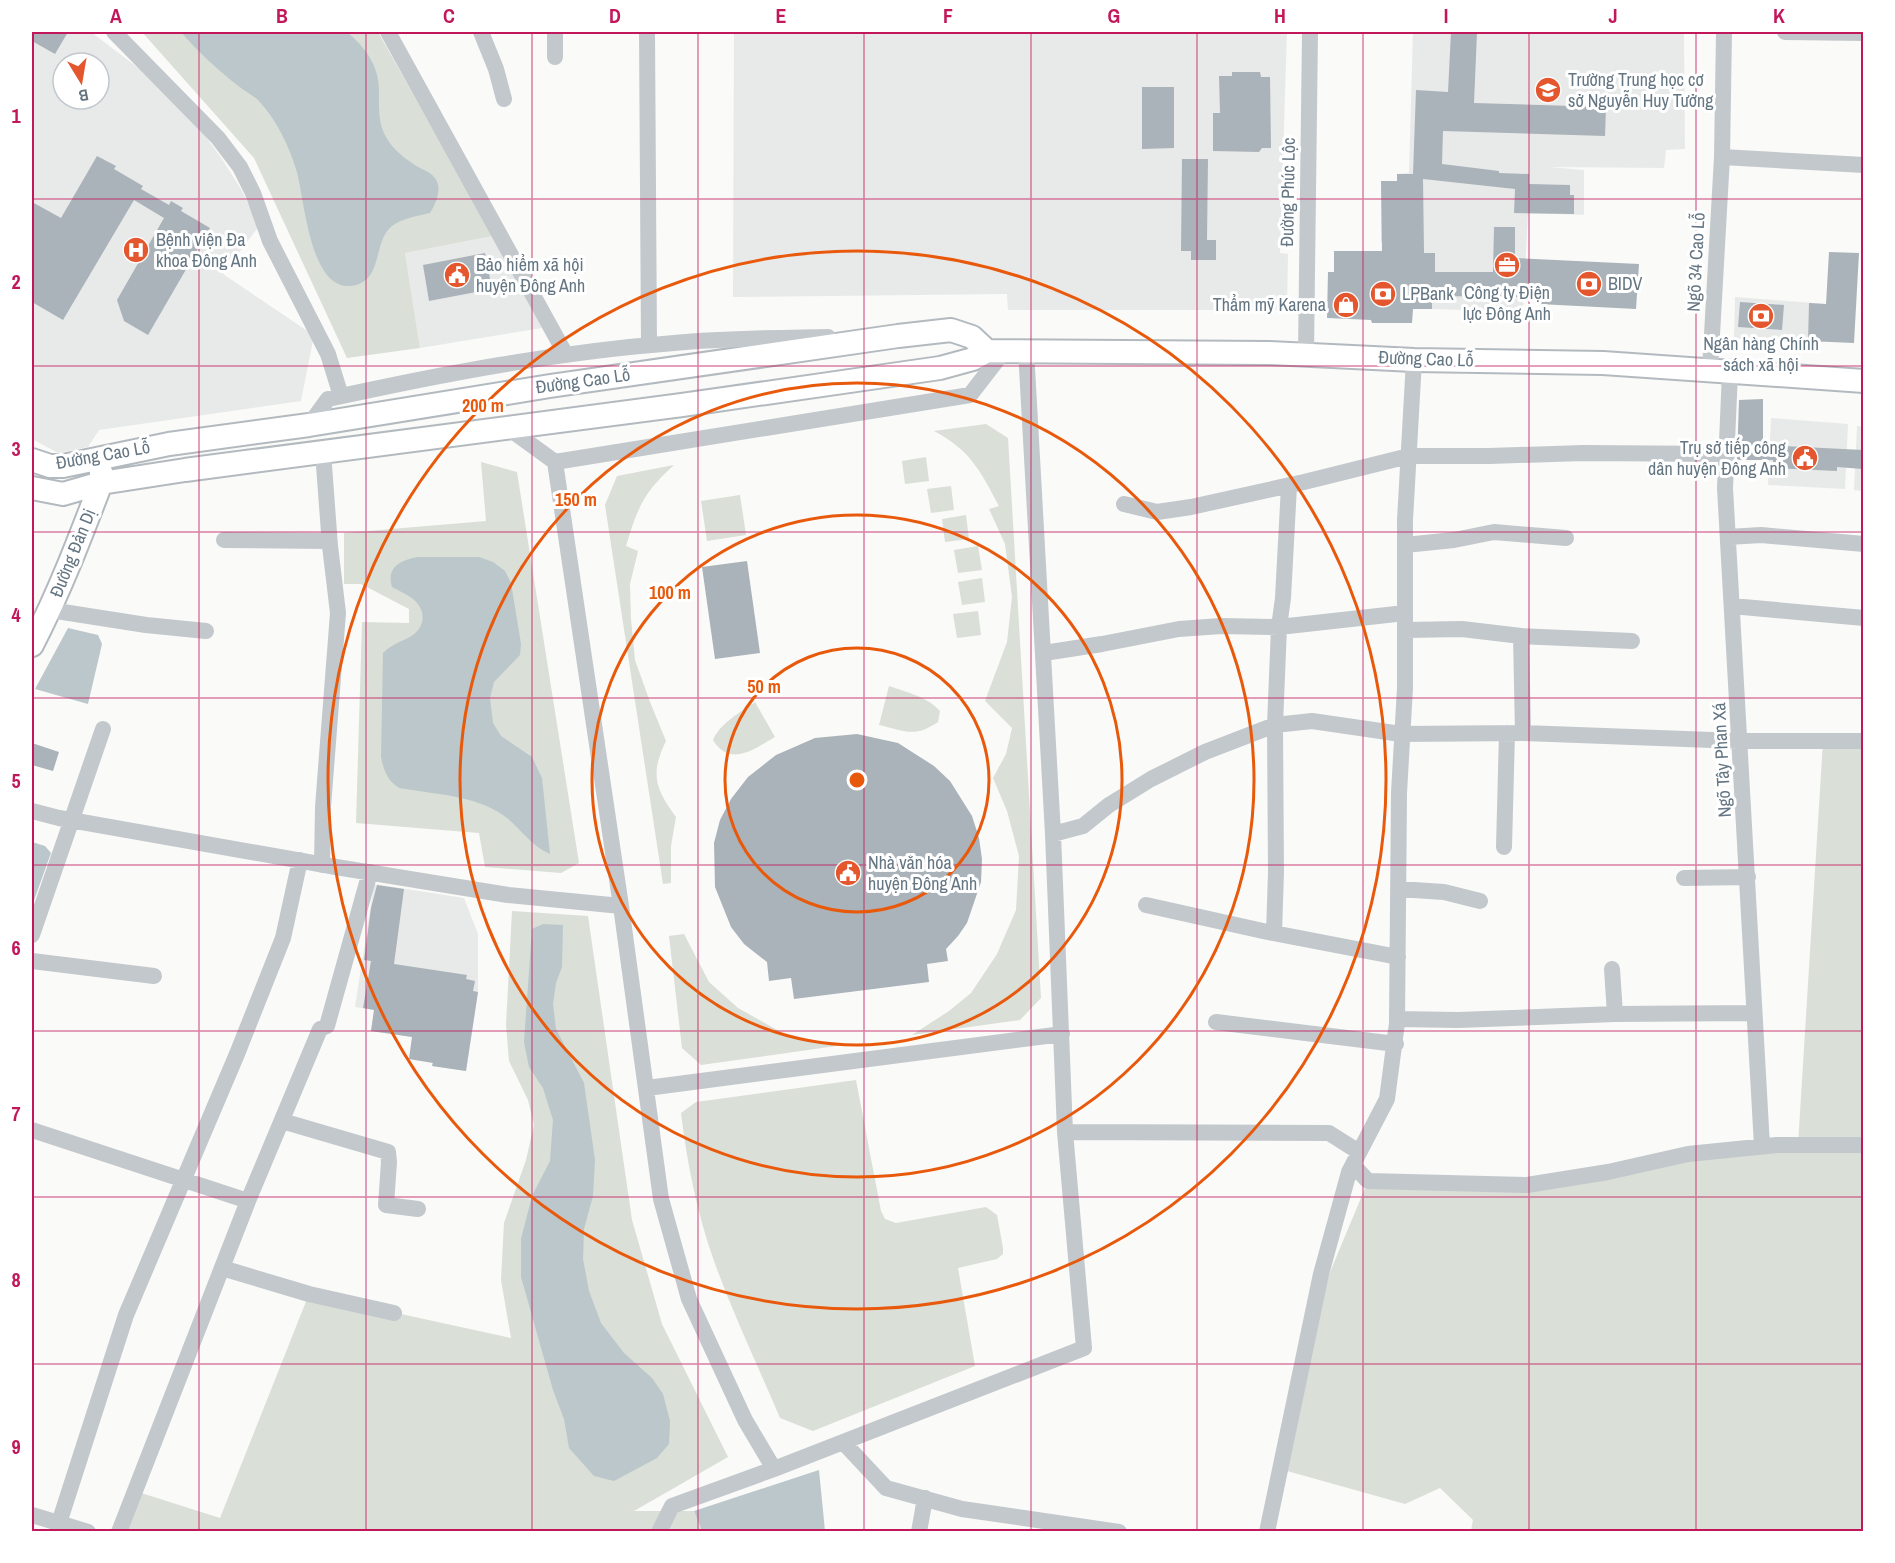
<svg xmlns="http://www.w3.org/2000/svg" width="1895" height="1563" viewBox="0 0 1895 1563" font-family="'Archivo Narrow',sans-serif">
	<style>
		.built { fill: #e8e9e9; fill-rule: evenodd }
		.green { fill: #dadfd7 }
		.water { fill: #bbc7cb }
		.building { fill: #aab3b9 }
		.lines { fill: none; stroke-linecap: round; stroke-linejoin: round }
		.secondary-casing { stroke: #b3babf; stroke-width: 26 }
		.street { stroke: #c3c8cc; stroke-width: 16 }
		.secondary { stroke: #fff; stroke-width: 22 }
		.grid { fill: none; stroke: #c2185b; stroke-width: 1.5; stroke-opacity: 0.55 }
		.ring { fill: none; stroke: #e8590c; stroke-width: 3 }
		.labels { text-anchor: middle; stroke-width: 6; stroke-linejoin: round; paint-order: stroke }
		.poi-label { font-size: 18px; fill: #657683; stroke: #fff; text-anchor: start }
		.street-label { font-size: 18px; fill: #657683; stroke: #fff }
		.centre { fill: #e8590c; stroke: #fff; stroke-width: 3 }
		.ring-label { font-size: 18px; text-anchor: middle; font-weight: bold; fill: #e8590c; stroke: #fff; stroke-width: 6; stroke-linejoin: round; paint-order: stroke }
		.neatline { fill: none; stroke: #c2185b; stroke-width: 2 }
		.grid-label { font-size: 20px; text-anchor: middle; font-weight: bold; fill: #c2185b }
	</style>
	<rect width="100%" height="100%" fill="#fafaf8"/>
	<!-- built -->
	<path class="built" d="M32 32H91L141 70 200 129 220 156 241 189 259 226 223 274 309 332 313 340 301 401 99 430 88 447 58 453 32 439ZM63 63H99V99H63Z
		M734 32H1287L1280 253 1288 254 1287 310H1008L1007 294 733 297Z
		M1413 32H1684L1685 149 1666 150 1664 168 1549 167 1584 170V215L1528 213 1523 312 1432 309 1412 242H1381V181H1397V174L1409 173Z
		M493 236 542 328 420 348 405 253Z
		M1735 297 1826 304 1824 342 1734 339Z
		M1771 418 1848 424 1845 489 1768 485Z
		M1857 426 1863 427V491L1854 490Z
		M374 884 464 898 478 934V992L466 1071 432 1066V1062L409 1059 412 1037 371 1031 374 1010 355 1007Z"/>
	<!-- green -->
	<path class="green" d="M142 32H378L493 236 405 253 420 348 347 358 254 158Z
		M986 424 1008 438 1041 998 1020 1020 912 1035 949 1011 971 993 997 954 1016 910 1019 856 1007 811 993 778 1006 754 1012 728 985 701 1007 642 1012 597 1005 544 989 509 999 506C980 470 970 450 934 431Z
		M926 457 929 481 905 484 902 461Z
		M481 462 517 472 579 863 561 873 485 867 479 833 356 823 362 622 409 623V609L361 584H344V533L486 521Z
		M674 465C643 493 638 507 626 546L638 551 630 584 631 619 635 660 650 702 666 741C650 774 655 788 676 817L671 846V883L663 884 605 505 617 476Z
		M951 486 954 510 931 513 927 489Z
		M740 495 746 535 707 541 701 501Z
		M966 515 969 539 945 542 942 519Z
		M978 546 982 570 958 573 954 550Z
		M982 578 985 602 962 605 958 582Z
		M978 611 981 635 957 638 953 614Z
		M889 686C906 692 928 697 940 711L938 722C915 738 905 731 879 725Z
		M755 702 775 737C754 749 730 768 713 740 720 723 741 712 755 702Z
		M1863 741V1531H1471L1473 1520 1440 1488 1405 1504 1280 1469 1313 1313 1368 1181 1527 1185 1798 1145 1823 742Z
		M512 911 588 916 632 1220 662 1324 728 1457 634 1511H694L702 1531 121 1532 135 1491 220 1518 309 1294 511 1338 501 1280 504 1223 526 1160 534 1125 528 1100 509 1061 506 1025Z
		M684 934 709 982 738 1008 781 1032 836 1046 701 1065 682 1048 669 936Z
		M856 1080 881 1211 885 1219 896 1223 986 1207 997 1215 1003 1248V1254L997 1259 958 1268 975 1366 813 1431 780 1418C758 1366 733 1314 714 1261 697 1213 687 1163 681 1113L696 1102Z"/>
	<!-- water -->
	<path class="water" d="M181 32H347C366 48 379 66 379 91 379 105 378 120 384 133 389 145 401 156 412 163 417 167 423 169 428 172 445 182 438 200 430 213 417 216 403 218 392 226 374 240 382 275 359 284 309 302 305 196 296 169 289 146 276 119 259 101 253 95 244 91 237 85 217 69 198 52 181 32Z
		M418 557H479L493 562 505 571 511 583 521 644 520 655 494 682 490 698 493 723 501 736 532 757 542 778 550 854C530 846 520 827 503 815 474 795 433 794 399 788 387 780 384 771 381 757L383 653C391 645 398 643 408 638 425 630 428 611 413 599 407 594 399 591 392 587 386 567 401 560 418 557Z
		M68 628 98 635 102 644 88 704 35 689Z
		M32 842 45 846 51 853 32 906Z
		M543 924 563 925 562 967 556 983 553 1004 556 1029 584 1083 595 1160 593 1196 584 1229 583 1259 589 1291 601 1323 624 1353 652 1378 663 1394 670 1421 669 1444 657 1458 614 1481 594 1476 569 1448 564 1419 553 1390 521 1277V1239L532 1196 550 1161 553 1120 543 1088 529 1067 524 1042 532 929Z
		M819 1470 825 1531H702L694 1511Z"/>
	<!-- building -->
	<path class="building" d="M32 32H68L55 54 32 41Z
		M1451 32H1477L1474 103 1606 107 1605 136 1443 131 1442 164 1499 171V173L1529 174V184L1570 185V195H1574V214L1514 213 1515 189 1423 179 1424 253H1435V272H1493L1494 227H1515V258L1639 264 1636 309 1539 304V297L1432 296V309H1413L1412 323H1372L1371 320 1327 318 1328 272H1334V251H1382L1381 181H1397V174H1413L1416 90 1448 92Z
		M1232 72H1260L1261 77H1270L1271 148H1262L1259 152 1213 151V113H1220L1219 76H1232Z
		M1142 87H1174V148L1142 149Z
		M97 156 116 166 114 169 143 186 141 189 169 205 171 201 183 208 181 211 210 228 148 335 124 321 117 300 164 218 134 200 63 320 32 302V202L61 218Z
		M1182 159H1208L1207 240H1216V260H1191V251H1181Z
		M1829 252 1859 253 1854 343 1808 341 1809 303 1826 304Z
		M485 253 492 289 429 301 423 265Z
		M1740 302 1784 305 1782 330 1738 327Z
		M1763 399V445L1863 450V469L1837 467V471L1773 468V460H1737L1739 400Z
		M747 561 760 653 715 659 702 567Z
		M857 734 898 743 934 766 950 781 972 816 979 838 982 859 981 882 967 923 958 936 946 949 948 961 927 964 929 982 794 999 791 978 769 981 767 962 744 944 731 927 715 887 714 843 720 820 731 799 748 777 776 755 815 738Z
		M32 743 59 752 53 771 32 765Z
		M377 885 404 889 394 964 467 975 466 979 475 981 473 991 478 992 466 1071 432 1066 433 1063 409 1059 412 1037 371 1031 374 1010 363 1008 371 961 364 960 371 908Z"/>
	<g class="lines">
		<!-- secondary casing -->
		<g class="secondary-casing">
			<path id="secondary" d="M32 460 50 466H63L169 444 309 425 550 386 898 336 951 330 972 337 987 351
				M32 488 63 494 101 483 185 470 682 405 940 368 973 359 987 351 1269 353 1414 360 1603 363 1864 381
				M32 645C59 593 80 538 101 483V472"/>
		</g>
		<!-- street -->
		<path class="street" d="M114 32 218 138 240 167 253 193 270 241 328 354 341 396
			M388 32 566 355
			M481 32 496 69 504 99
			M647 32 649 345
			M1785 32 1864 33
			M555 57V32
			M1722 157 1864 165
			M1026 350 1053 834 1083 826 1109 805 1151 779 1205 752 1275 725 1312 721 1401 734 1523 733 1739 741H1864
			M1306 353 1310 32
			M1710 370 1722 157 1724 32
			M1730 372 1725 488 1762 1146
			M309 425 328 399C442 374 557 352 674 343 725 338 777 338 828 337
			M508 428 555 462 970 395 1004 351
			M555 462 621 906 661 1199 689 1299 745 1420 774 1469
			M1124 504 1157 512 1191 507 1304 482 1409 456H1489L1583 453 1726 454
			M1728 537 1761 535 1864 544
			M224 540 329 541
			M1405 545 1454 540 1494 532 1566 538
			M1732 606 1864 618
			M50 610 146 625 206 631
			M1405 630 1462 629 1521 636
			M1044 653 1102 644 1179 629 1221 626 1279 627 1283 598 1289 486
			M1523 733 1521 636 1632 641
			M32 811 59 818 336 867 508 895 621 906
			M1504 847 1507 733
			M322 865 323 807 338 613 330 546 323 452
			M1684 878 1748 877
			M1398 889 1444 892 1480 901
			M1146 905 1263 931 1398 957
			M1274 933 1276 872 1275 725 1279 627 1405 613
			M32 935 103 729
			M32 961 154 976
			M1612 969 1615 1014
			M1397 1019 1458 1020 1615 1014 1754 1013
			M1216 1022 1396 1044
			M647 1088 1062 1034
			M282 1121 388 1152 389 1162 386 1205 418 1209
			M32 1130 248 1201
			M1065 1132 1329 1133 1359 1152
			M1353 1165 1368 1181 1527 1185 1608 1172 1688 1154 1777 1145H1864
			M222 1268 309 1294 394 1313
			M843 1442 886 1488 962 1509 1119 1532
			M32 1515 88 1532
			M59 1523 126 1315 237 1054 283 938 300 860
			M119 1532 248 1201 320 1029 327 1026 370 872
			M659 1532 672 1506 774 1469 1084 1348 1065 1132 1053 834
			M919 1532 925 1498
			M1267 1532 1321 1274 1349 1172 1387 1099 1397 1023 1399 793 1405 688V520L1414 360"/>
		<!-- secondary -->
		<use href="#secondary" class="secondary"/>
	</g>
	<!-- grid -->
	<path class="grid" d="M199 32V1532M366 32V1532M532 32V1532M698 32V1532M864 32V1532M1031 32V1532M1197 32V1532M1363 32V1532M1529 32V1532M1696 32V1532M32 199H1864M32 366H1864M32 532H1864M32 698H1864M32 865H1864M32 1031H1864M32 1197H1864M32 1364H1864"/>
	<!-- distance rings -->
	<g class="ring">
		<circle cx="857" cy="780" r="132"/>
		<circle cx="857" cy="780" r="265"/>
		<circle cx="857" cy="780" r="397"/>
		<circle cx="857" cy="780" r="529"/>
	</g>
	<!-- icons -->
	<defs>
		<g id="school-disc" transform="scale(1.35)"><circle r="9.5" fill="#e4572e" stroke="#fff"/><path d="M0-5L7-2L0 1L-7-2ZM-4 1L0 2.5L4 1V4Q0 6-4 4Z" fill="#fff"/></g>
		<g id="hospital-disc" transform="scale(1.35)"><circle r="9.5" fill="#e4572e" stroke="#fff"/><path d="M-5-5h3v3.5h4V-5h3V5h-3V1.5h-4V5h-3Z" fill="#fff"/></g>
		<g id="office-disc" transform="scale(1.35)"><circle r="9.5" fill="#e4572e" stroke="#fff"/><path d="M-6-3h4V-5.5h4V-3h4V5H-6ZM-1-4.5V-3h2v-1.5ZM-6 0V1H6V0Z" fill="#fff"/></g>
		<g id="civic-disc" transform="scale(1.35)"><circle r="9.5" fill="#e4572e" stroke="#fff"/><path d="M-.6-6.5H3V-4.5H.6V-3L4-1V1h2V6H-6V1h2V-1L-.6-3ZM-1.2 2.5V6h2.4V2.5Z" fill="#fff"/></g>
		<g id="bank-disc" transform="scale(1.35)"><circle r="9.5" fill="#e4572e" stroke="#fff"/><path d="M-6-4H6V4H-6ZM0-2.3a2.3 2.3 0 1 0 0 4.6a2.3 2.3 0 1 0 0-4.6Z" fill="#fff"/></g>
		<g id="shop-disc" transform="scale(1.35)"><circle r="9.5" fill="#e4572e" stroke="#fff"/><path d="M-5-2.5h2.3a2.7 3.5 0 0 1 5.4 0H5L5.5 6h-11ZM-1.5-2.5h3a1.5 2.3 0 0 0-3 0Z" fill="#fff"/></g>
	</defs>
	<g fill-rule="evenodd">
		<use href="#school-disc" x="1548" y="90"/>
		<use href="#hospital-disc" x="136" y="250"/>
		<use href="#office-disc" x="1507" y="265"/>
		<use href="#civic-disc" x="457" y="275"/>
		<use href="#bank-disc" x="1589" y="284"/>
		<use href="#bank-disc" x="1383" y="294"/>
		<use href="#shop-disc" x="1346" y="305"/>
		<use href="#bank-disc" x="1761" y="316"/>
		<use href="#civic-disc" x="1805" y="458"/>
		<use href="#civic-disc" x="848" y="873"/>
	</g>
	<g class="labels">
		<!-- poi labels -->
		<g class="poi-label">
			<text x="1568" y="86">Trường Trung học cơ<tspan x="1568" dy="21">sở Nguyễn Huy Tưởng</tspan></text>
			<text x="156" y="246">Bệnh viện Đa<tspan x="156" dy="21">khoa Đông Anh</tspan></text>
			<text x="476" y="271">Bảo hiểm xã hội<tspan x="476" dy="21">huyện Đông Anh</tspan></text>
			<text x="1608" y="290">BIDV</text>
			<text x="1507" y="299" text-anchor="middle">Công ty Điện<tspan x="1507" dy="21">lực Đông Anh</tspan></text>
			<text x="1402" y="300">LPBank</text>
			<text x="1326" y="311" text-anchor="end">Thẩm mỹ Karena</text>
			<text x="1761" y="350" text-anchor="middle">Ngân hàng Chính<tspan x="1761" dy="21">sách xã hội</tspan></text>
			<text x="1786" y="454" text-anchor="end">Trụ sở tiếp công<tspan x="1786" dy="21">dân huyện Đông Anh</tspan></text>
			<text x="868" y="869">Nhà văn hóa<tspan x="868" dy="21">huyện Đông Anh</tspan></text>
		</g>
		<!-- street labels -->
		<g class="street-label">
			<text transform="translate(1288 192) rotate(-89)" y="6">Đường Phúc Lộc</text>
			<text transform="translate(1696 262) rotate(-87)" y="6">Ngõ 34 Cao Lỗ</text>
			<text transform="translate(1426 359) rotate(2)" y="6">Đường Cao Lỗ</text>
			<text transform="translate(583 381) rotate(-8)" y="6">Đường Cao Lỗ</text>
			<text transform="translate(103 455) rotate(-10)" y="6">Đường Cao Lỗ</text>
			<text transform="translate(73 553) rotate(-68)" y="6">Đường Đản Dị</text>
			<text transform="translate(1722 760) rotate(-93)" y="6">Ngõ Tây Phan Xá</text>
		</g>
	</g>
	<circle cx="857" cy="780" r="9" class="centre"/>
	<g class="ring-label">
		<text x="483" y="412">200 m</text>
		<text x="576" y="506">150 m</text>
		<text x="670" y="599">100 m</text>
		<text x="764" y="693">50 m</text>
	</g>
	<!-- border -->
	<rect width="1895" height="1563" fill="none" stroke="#ffffff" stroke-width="66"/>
	<!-- north arrow -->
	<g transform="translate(81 81) rotate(169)"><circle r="28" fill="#ffffff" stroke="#c1c8cd" stroke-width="1.5"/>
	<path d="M0-4.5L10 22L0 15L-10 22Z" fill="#e4572e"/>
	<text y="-9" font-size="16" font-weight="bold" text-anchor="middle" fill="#657683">B</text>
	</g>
	<rect x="33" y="33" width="1829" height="1497" class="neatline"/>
	<g class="grid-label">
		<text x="116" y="23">A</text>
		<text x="282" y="23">B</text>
		<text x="449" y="23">C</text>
		<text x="615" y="23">D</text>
		<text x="781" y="23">E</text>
		<text x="948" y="23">F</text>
		<text x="1114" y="23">G</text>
		<text x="1280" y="23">H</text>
		<text x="1446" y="23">I</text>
		<text x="1613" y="23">J</text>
		<text x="1779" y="23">K</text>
		<text x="16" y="123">1</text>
		<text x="16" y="289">2</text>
		<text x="16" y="456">3</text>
		<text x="16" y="622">4</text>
		<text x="16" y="788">5</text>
		<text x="16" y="955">6</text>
		<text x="16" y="1121">7</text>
		<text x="16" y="1287">8</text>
		<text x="16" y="1454">9</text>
	</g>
</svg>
